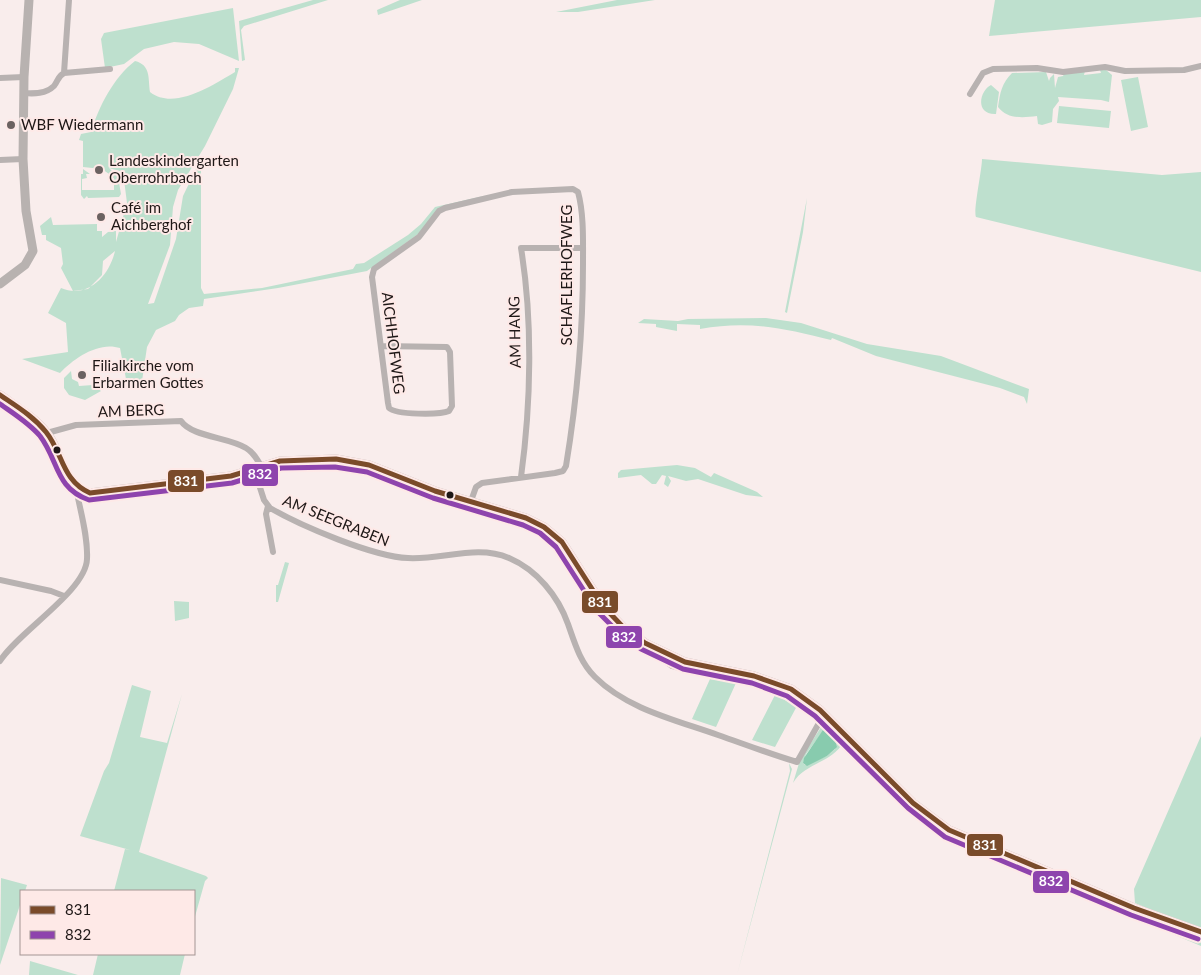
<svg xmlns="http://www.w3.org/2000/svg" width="1201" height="975" viewBox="0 0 1201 975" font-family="Lato,sans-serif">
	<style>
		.green { fill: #bee0ce; fill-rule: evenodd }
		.water { fill: #88cbae }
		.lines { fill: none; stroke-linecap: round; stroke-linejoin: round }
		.street { stroke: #b8b2b1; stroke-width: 6 }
		.secondary { stroke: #b8b2b0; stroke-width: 9 }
		.bus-1-casing { stroke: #fee9e7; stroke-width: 9 }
		.bus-2-casing { stroke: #fee9e7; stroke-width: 9 }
		.bus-1 { stroke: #7a4b2a; stroke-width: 5 }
		.bus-2 { stroke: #8e44ad; stroke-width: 5 }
		.poi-dot { fill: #6b6261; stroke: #fee9e7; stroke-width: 2 }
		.bus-dot { fill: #1e1716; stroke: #fee9e7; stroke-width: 2 }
		.labels { text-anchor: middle; stroke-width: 4; stroke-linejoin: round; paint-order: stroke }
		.poi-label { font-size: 15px; fill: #1e1716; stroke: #fee9e7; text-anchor: start }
		.street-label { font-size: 15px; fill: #1e1716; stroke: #fee9e7 }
		.line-badge { stroke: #fee9e7; stroke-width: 2 }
		.badge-label { font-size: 14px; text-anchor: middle; font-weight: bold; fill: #fff }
	</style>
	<rect width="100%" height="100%" fill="#f9edec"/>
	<!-- green -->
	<path class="green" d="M313 0H328L244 26 241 30 245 60 242 61 239 21Z
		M400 0H422L378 15 377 10Z
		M617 0H655L578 12H556Z
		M995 0H1201V17L989 36Z
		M233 8 239 61 199 44 174 42 144 49 124 64 105 68 101 39 104 33Z
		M135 61C151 65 148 78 150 92 174 111 213 85 235 72V68H239L233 89 205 146 178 190 173 207 170 245 148 304 154 303 176 239 183 196 197 167H201V288L204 294 262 288 353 269 356 264 364 263 408 235 421 224 435 207 488 195 439 208 421 232 367 271 278 288 204 299 203 306 189 308 179 315 175 321 156 330 147 347 142 381 126 379 120 348C99 341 74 358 60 373L22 359 68 352 66 323 48 313 61 288C87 299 109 277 115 251L103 261 102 275 88 289 73 291 61 268 63 264 61 248 46 240V235H42L40 226 51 217 53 225 97 224V231H102V237L108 232 116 231V242L127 203 123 172 109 168 118 177 121 194 119 197 88 198 87 196 84 199 81 195V174H83V169L90 174H86L87 178 82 179V190H114V178H109V174L102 169 83 167V141L79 140 81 134 91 132C99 106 114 77 135 61Z
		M1100 70H1106L1112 75 1109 102 1101 100 1058 97 1059 101 1053 109 1052 122 1042 125 1038 124 1037 116C1022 118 1007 119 998 107 1000 92 1002 83 1012 73L1046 72 1049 81 1050 78 1054 74 1055 88 1058 77 1063 76 1064 74 1085 71 1084 75 1101 73Z
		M1138 77 1148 127 1131 131 1121 80Z
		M991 85 999 92 996 114C974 115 980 90 991 85Z
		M1059 106 1111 111 1109 128 1057 123Z
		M982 159 1162 175 1201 172V272L976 217C973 211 982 170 982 159Z
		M807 198 803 232 787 313 785 312Z
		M766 318 801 323 867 344 941 356 1029 389 1027 404 1024 397 1000 388 876 356 832 338 831 340C783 328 748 320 700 329V325L677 324V331L656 327V324L638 323 644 319 678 321 688 319Z
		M71 371 72 379 78 382 79 386 93 385 101 391 85 400 69 395 64 388V378Z
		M677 465 695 468 711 477 714 473 757 492 763 497 746 495 698 479 686 481 668 476 671 481 668 487 664 484 666 476 662 475 656 484H652L641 475 618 478V473L621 470Z
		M285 562 289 563 278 602H276V585H278Z
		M174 601 189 602V618L175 621Z
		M710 679 736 683 716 727 692 719Z
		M132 685 151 691 140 737 167 743 182 694 139 852 206 876 208 878 205 881 194 920V891H114L125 849 130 850 80 836 104 771 109 763Z
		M775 695 797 706 775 747 752 740Z
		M826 722 944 830 1168 917 1135 903 1134 889 1201 736V946L1020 870 940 833 892 795Z
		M823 724 836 737 841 746C827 764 804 764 793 783L800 760ZM829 733 835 740V749L827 756 805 765 803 763 806 754 821 734Z
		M789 763 792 769 737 975 790 771Z
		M1 878 27 885 25 891H21V902L0 965Z
		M98 954H185L180 975H93Z
		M30 961 78 975H29Z"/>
	<!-- water -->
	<path class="water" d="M823 730 834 737 837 747 827 756 807 766 803 763 804 758Z"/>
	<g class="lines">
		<!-- street -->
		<path class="street" d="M64 73 69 0
			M0 78 24 77
			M23 93C34 94 46 94 54 86 58 81 58 76 64 73L110 69
			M970 94 983 73 993 69 1037 68 1063 72 1105 67 1125 71 1184 70 1201 66
			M0 160 23 159
			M381 346 447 347 450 352 452 406 449 411C440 415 396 415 389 408L388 403 372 277 374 269 419 237 439 211 445 208 512 192 573 189 578 192C584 214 583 241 583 264 583 332 577 399 566 466L563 471 555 473 482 483 476 487 471 501
			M47 433 76 425 181 421C192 437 229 437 246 448 253 452 257 459 261 466
			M254 469 264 500 270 508C301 526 374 557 408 558 442 560 477 544 509 558 537 570 558 596 568 624 575 644 580 662 595 677 627 709 676 720 718 735 744 744 770 754 797 762L819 723 826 716
			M521 477C531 404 533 321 521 248H583
			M268 506 266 514 273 552
			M0 580 51 591 64 596
			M661 652 664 660 672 666C707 677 745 677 779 692 794 699 810 718 826 716
			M0 661C18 632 86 591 87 559 88 539 82 517 78 498V489"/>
		<!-- secondary -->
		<path class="secondary" d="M0 284 25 265 33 251 26 211 23 159 24 77 29 0
			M0 395C15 406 34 417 46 432 63 452 61 485 90 493L231 476 280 461 336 459 369 465 435 491 526 518 544 527 562 542 603 606 624 628 645 643 685 662 754 676 791 689 820 710 913 803 949 830 1134 908 1201 932"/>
		<!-- bus-1 casing -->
		<g class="bus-1-casing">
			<path id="bus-1" d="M0 395C16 406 33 416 46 432 63 453 62 481 90 493L231 476 280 461 336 459 369 465 435 491 526 518 544 527 562 542 603 606 624 628 645 643 685 662 754 676 791 689 820 710 913 803 949 830 1134 908 1201 932"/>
		</g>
		<!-- bus-2 casing -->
		<g class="bus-2-casing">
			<path id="bus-2" d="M0 404C14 414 29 423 40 436 59 461 55 488 89 500L232 483 281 468 335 467 367 472 433 498 523 525 540 533 556 547 597 611 620 634 641 649 683 669 752 683 787 696 815 716 908 808 945 837 1131 915 1198 939"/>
		</g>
		<!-- bus-1 -->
		<use href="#bus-1" class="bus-1"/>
		<!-- bus-2 -->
		<use href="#bus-2" class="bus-2"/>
	</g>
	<!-- markers -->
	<g class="poi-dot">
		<circle cx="11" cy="125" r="5"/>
		<circle cx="99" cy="170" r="5"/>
		<circle cx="101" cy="217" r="5"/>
		<circle cx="82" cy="375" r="5"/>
	</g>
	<g class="bus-dot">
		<circle cx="57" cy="450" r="4.5"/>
		<circle cx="450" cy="495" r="4.5"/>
	</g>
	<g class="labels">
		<!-- poi labels -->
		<g class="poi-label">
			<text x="21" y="130">WBF Wiedermann</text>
			<text x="109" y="166">Landeskindergarten<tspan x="109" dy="17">Oberrohrbach</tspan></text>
			<text x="111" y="213">Café im<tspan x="111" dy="17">Aichberghof</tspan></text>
			<text x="92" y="371">Filialkirche vom<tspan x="92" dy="17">Erbarmen Gottes</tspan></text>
		</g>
		<!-- street labels -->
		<g class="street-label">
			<text transform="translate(567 275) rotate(-90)" y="5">SCHAFLERHOFWEG</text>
			<text transform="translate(515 332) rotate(-91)" y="5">AM HANG</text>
			<text transform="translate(393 343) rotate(83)" y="5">AICHHOFWEG</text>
			<text transform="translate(131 411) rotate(-2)" y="5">AM BERG</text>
			<text transform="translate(336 521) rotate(22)" y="5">AM SEEGRABEN</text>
		</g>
	</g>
	<g class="line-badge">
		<rect x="241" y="463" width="38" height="24" rx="5" fill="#8e44ad"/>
		<rect x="167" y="469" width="38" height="24" rx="5" fill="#7a4b2a"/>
		<rect x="581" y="590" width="38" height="24" rx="5" fill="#7a4b2a"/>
		<rect x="605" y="625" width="38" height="24" rx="5" fill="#8e44ad"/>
		<rect x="966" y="833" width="38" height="24" rx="5" fill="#7a4b2a"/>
		<rect x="1032" y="870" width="38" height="24" rx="5" fill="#8e44ad"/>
	</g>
	<g class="badge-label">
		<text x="260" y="479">832</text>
		<text x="186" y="486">831</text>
		<text x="600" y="607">831</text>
		<text x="624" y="642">832</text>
		<text x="985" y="850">831</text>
		<text x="1051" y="886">832</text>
	</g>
	<!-- legend -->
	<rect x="20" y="890" width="175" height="65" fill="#fee9e7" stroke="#a49593"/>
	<rect x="30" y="906" width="25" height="8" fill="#7a4b2a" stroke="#a49593"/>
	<text x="65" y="915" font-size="15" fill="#1e1716">831</text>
	<rect x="30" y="931" width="25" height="8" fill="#8e44ad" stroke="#a49593"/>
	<text x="65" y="940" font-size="15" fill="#1e1716">832</text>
</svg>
